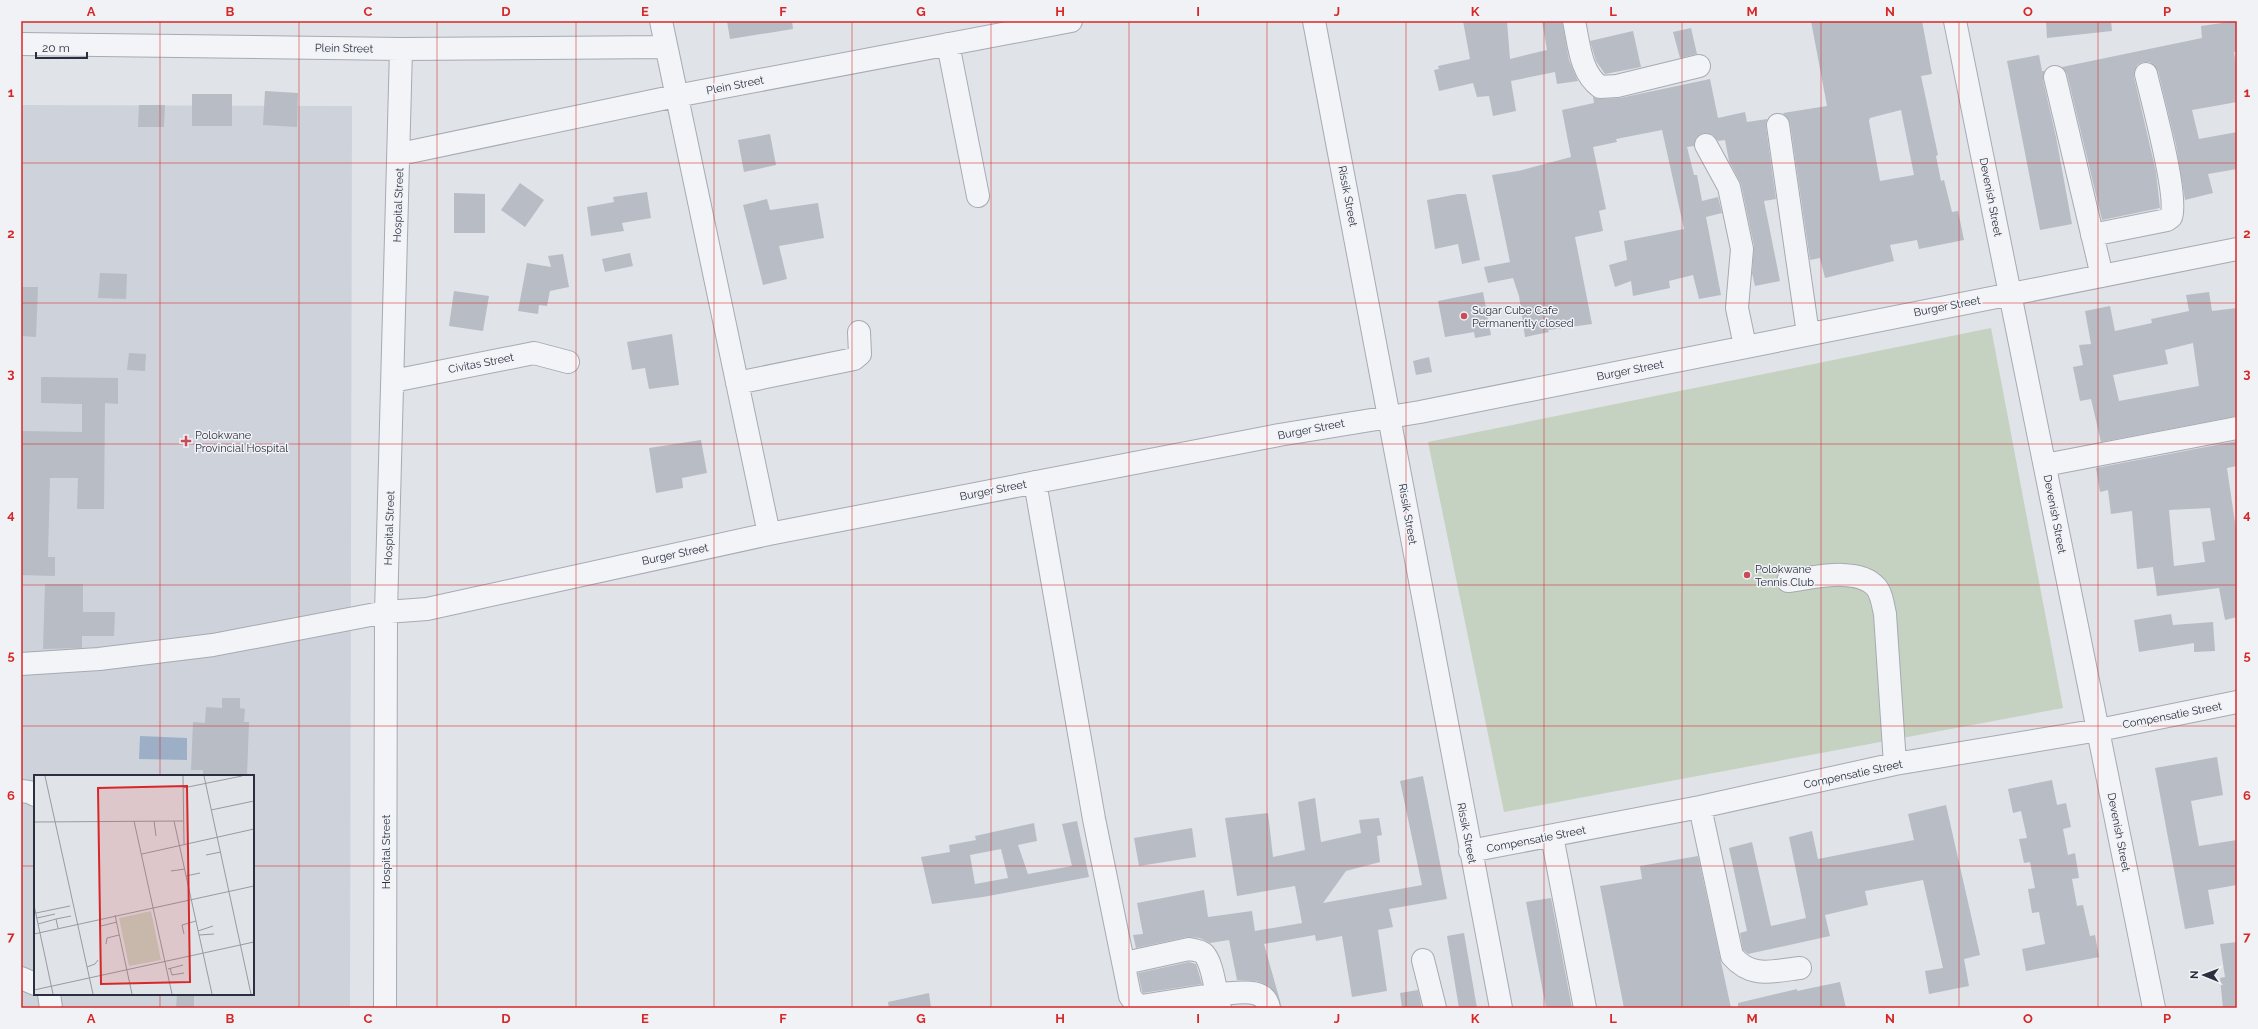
<svg xmlns="http://www.w3.org/2000/svg" width="2258" height="1029" viewBox="0 0 2258 1029" font-family="Raleway,sans-serif">
	<style>
		.built { fill: #ced2da; fill-rule: evenodd }
		.green { fill: #c5d2c2 }
		.water { fill: #9dafc7 }
		.building { fill: #b8bcc5; fill-rule: evenodd }
		.lines { fill: none; stroke-linecap: round; stroke-linejoin: round }
		.minor-casing { stroke: #a6aab2; stroke-width: 24 }
		.minor { stroke: #f3f4f7; stroke-width: 22 }
		.grid { fill: none; stroke: #d62828; stroke-width: 1; stroke-opacity: 0.55 }
		.poi-dot { fill: #c84b57; stroke: #f0f2f6; stroke-width: 1.5 }
		.labels { text-anchor: middle; stroke-width: 3; stroke-linejoin: round; paint-order: stroke }
		.street-label { font-size: 11px; fill: #2a303f; stroke: #f0f2f6 }
		.poi-label { font-size: 11px; fill: #2a303f; stroke: #f0f2f6; text-anchor: start }
		.inset-road { fill: none; stroke: #979ba4; stroke-width: 1 }
		.view { fill: #d62828; fill-opacity: 0.15; stroke: #d62828; stroke-width: 2 }
		.inset-edge { fill: none; stroke: #2a303f; stroke-width: 2 }
		.neatline { fill: none; stroke: #d62828; stroke-width: 1.5 }
		.grid-label { font-size: 13px; text-anchor: middle; font-weight: bold; fill: #d62828 }
	</style>
	<rect width="100%" height="100%" fill="#e0e3e8"/>
	<!-- built -->
	<path class="built" d="M21 105 352 106 350 1008H21ZM35 776H253V994H35Z"/>
	<!-- green -->
	<path class="green" d="M1991 328 2063 708 1504 812 1428 442Z"/>
	<!-- water -->
	<path class="water" d="M140 736 187 738V760L139 759Z"/>
	<!-- building -->
	<path class="building" d="M727 21H792L793 29 730 39Z
		M1463 21H1507L1510 59 1547 50 1542 21H1562L1569 60 1578 81 1557 84 1555 72 1511 81 1516 111 1493 116 1489 96 1477 97 1473 83 1439 91 1434 70 1439 69 1438 66 1470 59Z
		M1811 21H1922L1932 74 1921 76 1938 155 1936 156 1941 181 1944 180 1952 212 1958 211 1964 240 1919 249 1917 240 1890 245 1894 261 1825 278 1820 258 1810 260 1790 123 1783 113 1827 106ZM1901 110 1914 175 1880 181 1869 121 1870 118Z
		M2046 21H2111L2112 31 2047 38Z
		M2236 21 2237 52H2234L2237 69V102L2192 110 2199 139 2237 132V169L2208 174 2213 193 2185 200 2176 145 2158 71 2150 62H2143L2137 65 2134 77 2156 172 2160 208 2102 220 2067 74 2062 67 2202 38 2201 26Z
		M1691 28 1697 54 1680 58 1673 32Z
		M1633 31 1641 67 1605 74 1596 61 1590 41Z
		M2039 55 2042 71H2045L2043 80 2056 137 2072 224 2040 230 2007 61Z
		M1710 79 1718 118 1745 112 1747 122 1767 119 1766 127 1776 199 1764 201 1780 281 1755 286 1752 273 1754 246 1741 184 1729 161 1725 140 1718 141 1713 135 1706 133 1696 138 1694 146 1687 147 1694 175H1697L1702 201 1718 197 1722 213 1706 217 1721 295 1699 299 1693 275 1669 281 1670 288 1633 296 1631 281 1615 287 1609 265 1627 260 1624 241 1684 229 1662 130 1616 139 1617 142 1593 147 1606 209 1599 211 1603 231 1575 237 1592 324 1548 330 1549 332 1525 337 1519 296 1513 278 1488 283 1484 267 1510 262 1492 175 1518 171 1571 157 1562 110 1594 103 1593 97 1600 99 1620 98Z
		M265 91 298 93 297 127 263 125Z
		M192 94H232V126H192Z
		M139 105H165L164 127H138Z
		M770 134 776 165 744 172 738 140Z
		M520 183 544 200 525 227 501 210Z
		M647 192 651 218 622 223 624 231 591 236 587 207 614 202 613 197Z
		M454 193 485 194V233H454Z
		M1458 194H1466L1480 260 1462 264 1458 244 1435 249 1427 200Z
		M767 199 770 210 818 203 824 238 779 246 787 279 763 285 743 205Z
		M630 253 633 266 605 272 602 259Z
		M563 254 569 287 550 291 547 306 539 305 538 314 518 311 527 263 551 267 548 256Z
		M100 273 127 274 126 299 98 298Z
		M21 287H38L36 337 21 336Z
		M454 291 489 296 483 331 449 326Z
		M1483 292 1491 335 1475 338 1474 332 1445 337 1438 301Z
		M2209 292 2212 311 2237 308V416L2101 442 2091 399 2080 401 2073 367 2083 365 2079 345 2091 344 2085 311 2110 306 2115 331 2152 323 2151 319 2189 311 2186 295ZM2193 343 2199 386 2119 401 2113 375 2168 364 2165 350Z
		M672 334 679 385 649 389 645 368 632 370 627 342Z
		M129 353 146 354 145 371 127 370Z
		M1429 357 1432 372 1416 375 1413 361Z
		M41 377 118 378V404L105 403 104 509H77L78 478H50L48 557H55V576L21 575V431L82 432V404L41 403Z
		M701 440 707 473 682 478 683 488 656 493 649 448Z
		M2237 441V466L2227 468 2237 536V617L2225 620 2219 588 2157 596 2153 567 2137 569 2132 511 2111 514 2108 490 2100 492 2096 468ZM2210 508 2215 540 2202 542 2205 562 2174 566 2169 510Z
		M45 584H83V612H115L114 636H82V648L43 649Z
		M2171 614 2173 625 2213 622 2215 651 2194 652V643L2139 652 2134 620Z
		M222 698H240V708L245 709 244 722H249L247 776H210V774H203V770H191L193 722 205 723 206 707 222 708Z
		M2217 757 2223 795 2191 801 2199 846 2237 840V885L2208 890 2214 924 2185 929 2155 768Z
		M1423 776 1447 899 1389 909 1393 927 1378 930 1387 991 1352 997 1342 936 1316 941 1315 935 1264 944 1282 1008 1275 992 1267 985 1257 981 1237 980 1229 940 1210 943 1200 938 1187 937 1136 948 1133 935 1143 934 1137 903 1204 890 1208 917 1252 911 1255 931 1302 923 1295 886 1237 896 1225 818 1268 813 1273 857 1305 850 1298 802 1315 798 1321 842 1361 833 1359 820 1379 818 1382 835 1377 836 1380 862 1346 871 1323 903 1422 885 1400 781Z
		M2052 780 2057 805 2066 803 2071 827 2063 829 2068 855 2075 853 2079 878 2072 879 2077 906 2083 905 2090 936 2095 935 2099 957 2026 971 2022 949 2045 944 2039 912 2032 913 2028 889 2035 888 2030 862 2024 863 2019 839 2027 838 2021 811 2013 813 2008 789Z
		M1946 805 1980 955 1964 959 1969 986 1929 994 1925 971 1943 968 1923 880 1865 891 1868 905 1825 915 1830 936 1748 954 1743 950 1740 933 1747 931 1729 848 1752 842 1771 926 1780 924 1806 918 1789 837 1812 831 1818 859 1914 840 1908 814Z
		M1077 821 1089 877 983 897 932 904 921 857 950 852 949 845 976 840 975 836 1034 823 1037 841 1018 845 1028 874 1072 866 1062 824ZM1001 849 1008 878 975 884 970 855Z
		M1192 828 1196 857 1139 866 1134 838Z
		M1698 856 1731 1008H1624L1600 886 1642 879 1640 866Z
		M1551 898 1572 1008H1546L1526 902Z
		M1464 933 1477 1008H1459L1447 936Z
		M2237 942V1008H2223L2220 978 2225 977 2220 944Z
		M1189 962 1196 964 1202 984 1143 993 1142 991 1138 973Z
		M1840 982 1846 1008H1738V1003L1797 989V991Z
		M1418 990 1422 1008H1402L1400 993Z
		M929 993 931 1008H889L888 1002Z
		M177 995H194V1008H176Z"/>
	<g class="lines">
		<!-- minor casing -->
		<g class="minor-casing">
			<path id="minor" d="M661 21 769 534
				M1314 21 1501 1008
				M1574 21C1579 44 1580 72 1600 87L1617 86 1699 66
				M1955 21 2154 1008
				M21 44 401 49 666 47
				M948 44 978 196
				M2055 77 2102 276
				M1778 125 1808 334
				M1706 145 1729 187 1742 249 1737 308 1745 346
				M400 154 676 96 1071 21
				M2092 235 2167 220 2171 217C2179 197 2152 100 2146 74
				M393 381 534 353 568 362
				M737 383 854 359 860 354 859 332
				M2045 465 2237 428
				M1035 482 1094 819 1130 996 1135 1003 1141 1006 1217 994 1220 1008
				M1788 581C1812 578 1858 566 1876 587 1882 594 1883 606 1885 614L1895 764
				M21 664 99 659 213 645 386 612 427 609 769 534 1279 435 1420 412 2237 249
				M21 791 29 792 35 795
				M1700 807 1732 956C1752 979 1772 971 1800 968
				M1552 836 1585 1008
				M1470 851 1700 807 1895 764 2099 730 2237 702
				M1423 960 1435 1008
				M1125 963 1189 949C1194 950 1200 950 1204 954 1212 963 1214 983 1217 994 1235 994 1265 985 1269 1008
				M21 978 35 984
				M49 994 51 1008
				M385 1008 386 612 401 49"/>
		</g>
		<!-- minor -->
		<use href="#minor" class="minor"/>
	</g>
	<!-- grid -->
	<path class="grid" d="M160 21V776M299 21V1008M437 21V1008M576 21V1008M714 21V1008M852 21V1008M991 21V1008M1129 21V1008M1267 21V1008M1406 21V1008M1544 21V1008M1682 21V1008M1821 21V1008M1959 21V1008M2098 21V1008M21 163H2237M21 303H2237M21 444H2237M21 585H2237M21 726H2237M21 866H35M253 866H2237M160 994V1008"/>
	<!-- markers -->
	<g class="poi-dot">
		<circle cx="1464" cy="316" r="4"/>
		<path d="M184 435h4v4h4v4h-4v4h-4v-4h-4v-4h4z"/>
		<circle cx="1747" cy="575" r="4"/>
	</g>
	<g class="labels">
		<!-- street labels -->
		<g class="street-label">
			<text transform="translate(344 48) rotate(1)" y="4">Plein Street</text>
			<text transform="translate(735 85) rotate(-11)" y="4">Plein Street</text>
			<text transform="translate(1348 196) rotate(79)" y="4">Rissik Street</text>
			<text transform="translate(1991 197) rotate(79)" y="4">Devenish Street</text>
			<text transform="translate(398 205) rotate(-88)" y="4">Hospital Street</text>
			<text transform="translate(1947 306) rotate(-11)" y="4">Burger Street</text>
			<text transform="translate(481 363) rotate(-11)" y="4">Civitas Street</text>
			<text transform="translate(1630 370) rotate(-11)" y="4">Burger Street</text>
			<text transform="translate(1311 429) rotate(-11)" y="4">Burger Street</text>
			<text transform="translate(993 490) rotate(-11)" y="4">Burger Street</text>
			<text transform="translate(1408 514) rotate(80)" y="4">Rissik Street</text>
			<text transform="translate(2055 514) rotate(79)" y="4">Devenish Street</text>
			<text transform="translate(389 528) rotate(-88)" y="4">Hospital Street</text>
			<text transform="translate(675 554) rotate(-12)" y="4">Burger Street</text>
			<text transform="translate(2172 715) rotate(-11)" y="4">Compensatie Street</text>
			<text transform="translate(1853 774) rotate(-12)" y="4">Compensatie Street</text>
			<text transform="translate(2119 832) rotate(79)" y="4">Devenish Street</text>
			<text transform="translate(1467 833) rotate(79)" y="4">Rissik Street</text>
			<text transform="translate(1536 839) rotate(-11)" y="4">Compensatie Street</text>
			<text transform="translate(386 852) rotate(-90)" y="4">Hospital Street</text>
		</g>
		<!-- poi labels -->
		<g class="poi-label">
			<text x="1472" y="314">Sugar Cube Cafe<tspan x="1472" dy="13">Permanently closed</tspan></text>
			<text x="195" y="439">Polokwane<tspan x="195" dy="13">Provincial Hospital</tspan></text>
			<text x="1755" y="573">Polokwane<tspan x="1755" dy="13">Tennis Club</tspan></text>
		</g>
	</g>
	<!-- overview -->
	<g transform="translate(34 775)">
		<rect width="220" height="220" fill="#e0e3e8"/>
		<path d="M117 136 127 185 95 191 85 143Z" fill="#c5d2c2"/>
		<path class="inset-road" d="M11 1 59 219M149 1 150 69M170 1 217 219M149 13 208 1M177 35 220 26M100 46 138 219M120 46 122 61M140 46 178 219M0 47 149 46M108 79 220 54M172 80 187 77M137 96 151 94M152 101 166 98M0 130 19 219M2 138 36 131M81 140 98 219M3 143 21 139M22 144 37 141M4 149 22 144 24 153M67 151 83 147M164 156 179 151M0 159 220 111M150 159 148 150 162 146M165 160 180 159M72 169 73 163 85 160M53 192 61 189 64 185M136 193 138 200 150 198M134 194 149 190M0 215 220 167"/>
		<path class="view" d="M153 11 156 207 67 209 64 13Z"/>
		<rect width="220" height="220" class="inset-edge"/>
	</g>
	<!-- border -->
	<rect width="2258" height="1029" fill="none" stroke="#f0f2f6" stroke-width="44"/>
	<!-- north arrow -->
	<g transform="translate(2204 975) rotate(271)" stroke="#f0f2f6" stroke-width="3" paint-order="stroke">
	<path d="M0-3L7 15L0 10L-7 15Z" fill="#2a303f"/>
	<text y="-6" font-size="11" font-weight="bold" text-anchor="middle" fill="#2a303f">N</text>
	</g>
	<!-- scale -->
	<path d="M36 52v6h51v-6" fill="none" stroke="#2a303f" stroke-width="2"/>
	<text x="42" y="52" font-size="12" fill="#2a303f" stroke="#f0f2f6" stroke-width="3" paint-order="stroke">20 m</text>
	<rect x="22" y="22" width="2214" height="985" class="neatline"/>
	<g class="grid-label">
		<text x="91" y="16">A</text>
		<text x="230" y="16">B</text>
		<text x="368" y="16">C</text>
		<text x="506" y="16">D</text>
		<text x="645" y="16">E</text>
		<text x="783" y="16">F</text>
		<text x="921" y="16">G</text>
		<text x="1060" y="16">H</text>
		<text x="1198" y="16">I</text>
		<text x="1337" y="16">J</text>
		<text x="1475" y="16">K</text>
		<text x="1613" y="16">L</text>
		<text x="1752" y="16">M</text>
		<text x="1890" y="16">N</text>
		<text x="2028" y="16">O</text>
		<text x="2167" y="16">P</text>
		<text x="11" y="97">1</text>
		<text x="2247" y="97">1</text>
		<text x="11" y="238">2</text>
		<text x="2247" y="238">2</text>
		<text x="11" y="378">3</text>
		<text x="2247" y="378">3</text>
		<text x="11" y="519">4</text>
		<text x="2247" y="519">4</text>
		<text x="11" y="660">5</text>
		<text x="2247" y="660">5</text>
		<text x="11" y="800">6</text>
		<text x="2247" y="800">6</text>
		<text x="11" y="941">7</text>
		<text x="2247" y="941">7</text>
		<text x="91" y="1023">A</text>
		<text x="230" y="1023">B</text>
		<text x="368" y="1023">C</text>
		<text x="506" y="1023">D</text>
		<text x="645" y="1023">E</text>
		<text x="783" y="1023">F</text>
		<text x="921" y="1023">G</text>
		<text x="1060" y="1023">H</text>
		<text x="1198" y="1023">I</text>
		<text x="1337" y="1023">J</text>
		<text x="1475" y="1023">K</text>
		<text x="1613" y="1023">L</text>
		<text x="1752" y="1023">M</text>
		<text x="1890" y="1023">N</text>
		<text x="2028" y="1023">O</text>
		<text x="2167" y="1023">P</text>
	</g>
</svg>
